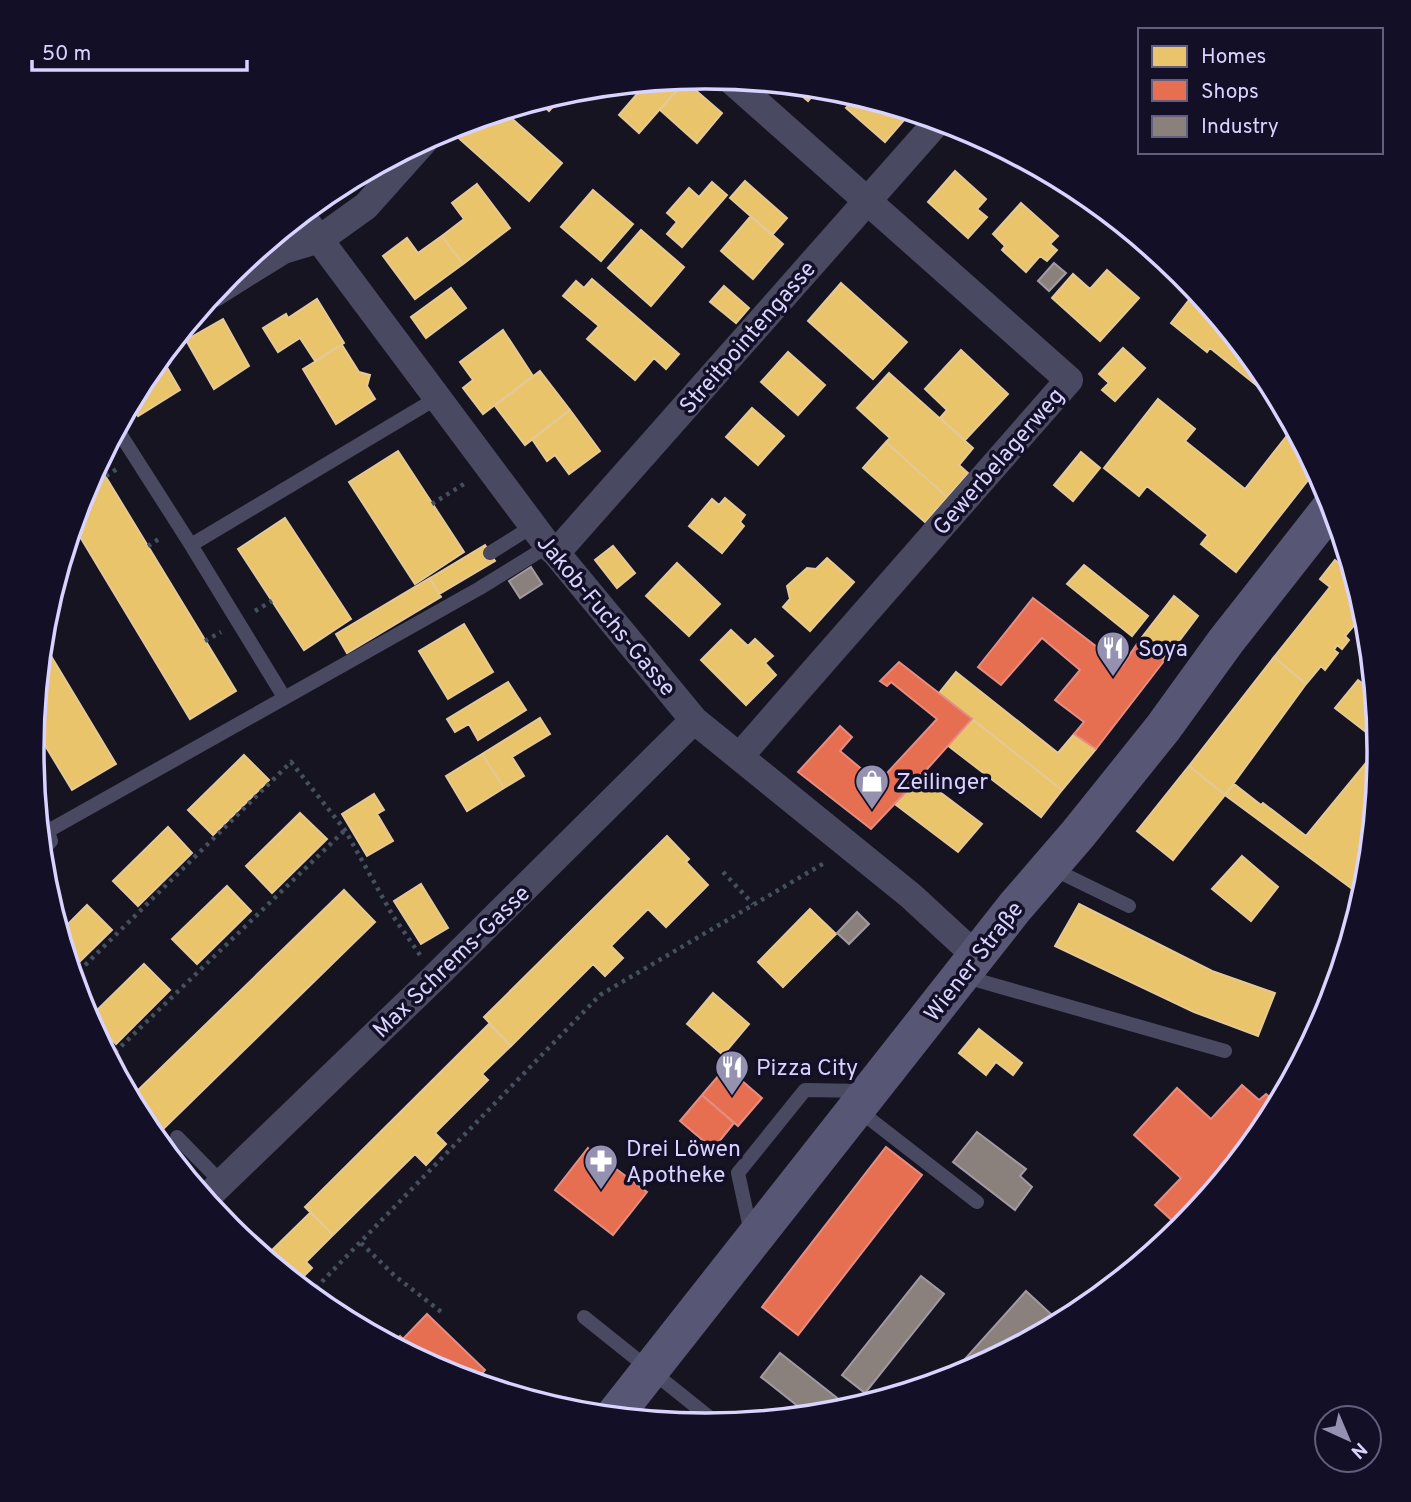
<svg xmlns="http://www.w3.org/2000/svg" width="1411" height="1502" viewBox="0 0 1411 1502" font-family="Overpass,sans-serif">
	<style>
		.homes { fill: #e9c46a; stroke: #e4c997; stroke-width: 2 }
		.shops { fill: #e76f51; stroke: #e38d85; stroke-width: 2 }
		.industry { fill: #8a817c; stroke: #a29aa3; stroke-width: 2 }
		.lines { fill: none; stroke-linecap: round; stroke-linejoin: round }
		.path { stroke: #44505f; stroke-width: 4.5; stroke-dasharray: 3.5 5; stroke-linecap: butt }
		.service { stroke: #4a4962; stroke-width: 14 }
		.minor { stroke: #4a4962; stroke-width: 28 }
		.secondary { stroke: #575674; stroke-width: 38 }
		.labels { text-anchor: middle; stroke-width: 7; stroke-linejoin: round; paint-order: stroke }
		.street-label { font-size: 23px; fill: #d9d4ff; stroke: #130f26 }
		.poi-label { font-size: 23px; fill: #d9d4ff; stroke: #130f26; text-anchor: start }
		.rim { fill: none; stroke: #d9d4ff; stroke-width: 3.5 }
	</style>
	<rect width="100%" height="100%" fill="#161421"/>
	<!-- homes -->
	<path class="homes" d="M679 80 683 83 639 133 619 115 644 86 642 83Z
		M685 81 722 113 697 143 660 110Z
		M789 85 819 88 808 101Z
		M565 93 549 111 538 101Z
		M857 96 911 112 885 142 846 108Z
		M517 107 509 116 562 163 529 201 454 134 462 124Z
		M1014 155 1035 166 1029 173 1012 158Z
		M955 171 986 199 977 209 987 217 968 238 928 202Z
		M366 172 369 176 330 206 323 197Z
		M745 181 787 218 772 235 730 198Z
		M712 182 727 195 682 247 667 234 677 222 667 213 689 188 699 197Z
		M477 184 510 228 463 264 442 236 464 219 452 203Z
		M593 190 633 224 601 261 561 227Z
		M1021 203 1058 236 1050 244 1057 250 1047 261 1040 256 1026 272 1002 250 1005 246 993 234Z
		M751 216 783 244 753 279 721 251Z
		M641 230 684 267 651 306 608 268Z
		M442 236 463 264 415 299 383 256 407 238 418 253Z
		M1107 270 1139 298 1100 341 1052 298 1073 274 1090 289Z
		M592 279 679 354 666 369 654 358 635 380 587 339 599 326 563 296 576 281 584 288Z
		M841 283 907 342 873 379 808 321Z
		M724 286 749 308 736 323 710 302Z
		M451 288 466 308 426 338 411 317Z
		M1196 291 1266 377 1281 405 1210 348 1207 352 1171 323Z
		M317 299 344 343 315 361 300 338 278 352 263 328 286 314 288 318Z
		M223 319 249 366 214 389 186 340Z
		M503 330 533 376 483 414 463 388 473 380 460 362Z
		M342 345 359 372 370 375 367 386 375 399 336 424 303 369Z
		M1123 348 1145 368 1115 401 1102 390 1109 383 1099 374Z
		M961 350 1008 394 965 440 940 418 947 410 925 389Z
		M788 352 825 385 798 415 761 382Z
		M161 357 180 390 138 416 131 403 145 376Z
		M540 371 570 410 525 445 495 406Z
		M889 373 973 448 959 465 968 473 947 497 886 442 890 438 857 408Z
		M1158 399 1195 429 1185 441 1245 489 1293 428 1316 470 1236 572 1201 544 1208 535 1147 486 1139 496 1104 468Z
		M752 408 784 436 758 465 726 437Z
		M570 410 600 451 569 474 555 455 547 461 532 439Z
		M886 442 947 497 925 522 863 468Z
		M398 451 464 552 415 584 349 482Z
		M1081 452 1100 468 1073 501 1054 485Z
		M98 464 236 691 190 719 73 525 83 493Z
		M725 498 745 515 740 522 744 526 722 553 689 526 712 499 719 505Z
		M285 518 351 619 304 650 238 549Z
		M485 545 495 561 439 594 430 578Z
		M613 546 635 573 617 588 595 560Z
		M827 558 854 582 810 631 783 607 790 599 787 586 807 568 816 569Z
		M1335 560 1351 573 1350 575 1354 578 1367 620 1368 633 1356 623 1345 636 1349 640 1342 649 1337 645 1334 650 1338 653 1325 670 1321 666 1306 684 1274 657 1330 587 1320 579Z
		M677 563 720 604 689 636 646 596Z
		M1084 565 1148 616 1132 636 1067 584Z
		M430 578 441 597 347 653 336 634Z
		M1174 596 1198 616 1164 661 1139 641Z
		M464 624 493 672 448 699 419 651Z
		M731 630 748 646 755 639 773 656 765 663 776 675 746 705 701 660Z
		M42 641 116 764 72 790 34 727Z
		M1274 657 1306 684 1225 795 1189 766Z
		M956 672 1058 753 1074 734 1096 749 1062 790 939 693Z
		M1358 680 1374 692 1379 742 1335 708Z
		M508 682 526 710 478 740 469 724 455 732 447 719Z
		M540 718 550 734 512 757 524 776 504 788 482 754Z
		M972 719 1062 790 1041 817 947 745Z
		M1379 747 1366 883 1362 896 1225 795 1234 784 1261 805 1263 803 1306 836Z
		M482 754 504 788 467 811 446 776Z
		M244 755 269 780 213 835 188 810Z
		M1189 766 1225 795 1173 860 1137 831Z
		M920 777 982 824 958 852 895 804Z
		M374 794 384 810 377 814 393 841 367 856 342 814Z
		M300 813 327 839 272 893 246 866Z
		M168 827 192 853 138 906 113 881Z
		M667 836 689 859 686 862 708 885 666 927 648 909 611 946 623 958 605 976 593 964 511 1046 484 1017Z
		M1242 856 1278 887 1251 921 1212 889Z
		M421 884 448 928 421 944 394 901Z
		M227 886 251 911 197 964 172 939Z
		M344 890 375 922 155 1137 145 1125 130 1098Z
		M1079 904 1212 971 1275 993 1258 1036 1194 1012 1055 946Z
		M87 905 112 930 71 970 60 932Z
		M810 909 836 934 783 987 758 962Z
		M144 964 170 990 116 1044 90 1017Z
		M713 993 749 1024 723 1055 687 1024Z
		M489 1024 511 1046 482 1074 488 1080 435 1133 446 1144 426 1165 415 1154 333 1235 305 1207Z
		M979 1029 1022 1063 1013 1075 996 1062 986 1075 959 1053Z
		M311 1212 333 1235 306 1262 312 1268 297 1283 265 1257Z"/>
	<!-- shops -->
	<path class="shops" d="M1033 598 1122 666 1139 641 1164 661 1096 749 1074 734 1084 722 1055 700 1080 670 1042 638 1001 685 978 667Z
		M899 662 972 719 920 777 871 829 798 772 840 726 852 737 840 751 864 771 861 774 875 786 937 719 891 682 887 686 880 681Z
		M726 1067 762 1098 738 1126 702 1095Z
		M1242 1085 1259 1100 1266 1094 1272 1099 1280 1091 1283 1094 1266 1126 1205 1200 1202 1197 1177 1225 1155 1205 1181 1178 1134 1135 1177 1088 1211 1119Z
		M702 1095 734 1123 713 1149 680 1121Z
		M886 1147 922 1175 798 1335 762 1307Z
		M588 1148 647 1192 613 1235 555 1190Z
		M427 1314 485 1370 474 1382 447 1374 392 1344 400 1336 403 1339Z"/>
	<!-- industry -->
	<path class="industry" d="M1054 263 1066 273 1049 291 1038 281Z
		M531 567 542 584 520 598 509 581Z
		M857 912 869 924 849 944 837 933Z
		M977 1132 1026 1169 1020 1176 1032 1187 1015 1210 953 1162Z
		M921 1276 944 1294 865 1393 842 1375Z
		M1026 1291 1052 1315 1034 1336 963 1374 948 1378Z
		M780 1353 850 1408 837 1412 809 1415 761 1377Z"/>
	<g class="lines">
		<!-- path -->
		<path class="path" d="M106 476 120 467
			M432 504 467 482
			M148 546 162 537
			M255 611 272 601
			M205 641 221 632
			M32 747 42 740
			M723 872 753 904
			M73 977 291 762 345 830 393 916 420 955
			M109 1058 345 830
			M361 1243 395 1276 444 1314
			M310 1294 600 995 826 862"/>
		<!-- service -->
		<path class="service" d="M117 429 191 545
			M490 553 533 526
			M284 697 191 545 437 398
			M38 814 48 831 480 588 548 546
			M41 852 51 841 48 831
			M1053 869 1129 906
			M966 977 1225 1051
			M857 1109 977 1202
			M177 1137 222 1183
			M751 1233 738 1173 805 1090 865 1091
			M584 1317 709 1417
			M349 1321 350 1320"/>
		<!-- minor -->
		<path class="minor" d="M731 80 1069 380 740 756
			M301 215 548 546 556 553 694 720 911 896 976 956
			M214 293 283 250 320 239 366 206 425 140
			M556 553 938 121
			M205 1199 435 977 694 720"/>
		<!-- secondary -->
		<path class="secondary" d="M614 1416 1015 907 1078 834 1163 728 1226 641 1332 506"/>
	</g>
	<!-- icons -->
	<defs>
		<g id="restaurant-pin" transform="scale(1.75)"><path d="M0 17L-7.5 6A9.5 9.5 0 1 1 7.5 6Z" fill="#9591b1" stroke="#130f26"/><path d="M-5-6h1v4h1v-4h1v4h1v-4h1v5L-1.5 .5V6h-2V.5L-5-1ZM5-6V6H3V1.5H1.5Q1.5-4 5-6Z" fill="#fff"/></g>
		<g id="shop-pin" transform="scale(1.75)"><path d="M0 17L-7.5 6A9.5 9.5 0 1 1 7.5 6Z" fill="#9591b1" stroke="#130f26"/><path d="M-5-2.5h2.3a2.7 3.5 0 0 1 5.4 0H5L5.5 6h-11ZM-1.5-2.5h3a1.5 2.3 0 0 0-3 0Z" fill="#fff"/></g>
		<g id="pharmacy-pin" transform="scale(1.75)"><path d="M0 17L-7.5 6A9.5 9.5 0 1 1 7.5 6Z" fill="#9591b1" stroke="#130f26"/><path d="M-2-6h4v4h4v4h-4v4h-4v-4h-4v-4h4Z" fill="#fff"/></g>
	</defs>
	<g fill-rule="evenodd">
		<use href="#restaurant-pin" x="1113" y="648"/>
		<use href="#shop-pin" x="872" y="781"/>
		<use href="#restaurant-pin" x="732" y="1067"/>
		<use href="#pharmacy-pin" x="601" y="1161"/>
	</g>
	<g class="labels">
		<!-- street labels -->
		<g class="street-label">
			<text transform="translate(747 337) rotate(-49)" y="8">Streitpointengasse</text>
			<text transform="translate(998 461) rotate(-49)" y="8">Gewerbelagerweg</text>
			<text transform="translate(607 615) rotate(50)" y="8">Jakob-Fuchs-Gasse</text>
			<text transform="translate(451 961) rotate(-44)" y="8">Max Schrems-Gasse</text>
			<text transform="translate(973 961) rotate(-52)" y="8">Wiener Straße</text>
		</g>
		<!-- poi labels -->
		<g class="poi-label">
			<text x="1138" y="656">Soya</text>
			<text x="896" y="789">Zeilinger</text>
			<text x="756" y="1075">Pizza City</text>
			<text x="626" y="1156">Drei Löwen<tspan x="626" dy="26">Apotheke</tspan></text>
		</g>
	</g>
	<!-- crop -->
	<path d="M0 0H1411V1502H0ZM705 89H706A661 661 0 0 1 1367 750V752A661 661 0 0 1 706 1413H705A661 661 0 0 1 44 752V750A661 661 0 0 1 705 89Z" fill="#130f26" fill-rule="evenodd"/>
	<path class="rim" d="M705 89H706A661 661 0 0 1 1367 750V752A661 661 0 0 1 706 1413H705A661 661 0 0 1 44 752V750A661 661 0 0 1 705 89Z"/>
	<!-- legend -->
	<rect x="1138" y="28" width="245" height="126" fill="#130f26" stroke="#625e7d" stroke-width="2"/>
	<rect x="1152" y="46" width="35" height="21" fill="#e9c46a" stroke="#625e7d" stroke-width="2"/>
	<text x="1201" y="63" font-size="21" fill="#d9d4ff">Homes</text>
	<rect x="1152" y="80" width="35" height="21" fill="#e76f51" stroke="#625e7d" stroke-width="2"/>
	<text x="1201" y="98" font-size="21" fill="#d9d4ff">Shops</text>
	<rect x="1152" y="116" width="35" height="21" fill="#8a817c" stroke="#625e7d" stroke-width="2"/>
	<text x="1201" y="133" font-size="21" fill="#d9d4ff">Industry</text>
	<!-- north arrow -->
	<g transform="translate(1348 1439) rotate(136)"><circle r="33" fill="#130f26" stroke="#625e7d" stroke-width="2"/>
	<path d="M0-5L12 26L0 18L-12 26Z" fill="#9591b1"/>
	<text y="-10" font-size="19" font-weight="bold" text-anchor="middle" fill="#d9d4ff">N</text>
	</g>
	<!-- scale -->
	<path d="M32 60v10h215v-10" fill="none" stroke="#d9d4ff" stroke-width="3.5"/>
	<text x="42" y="60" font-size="21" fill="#d9d4ff" stroke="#130f26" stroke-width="5" paint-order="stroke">50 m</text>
</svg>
